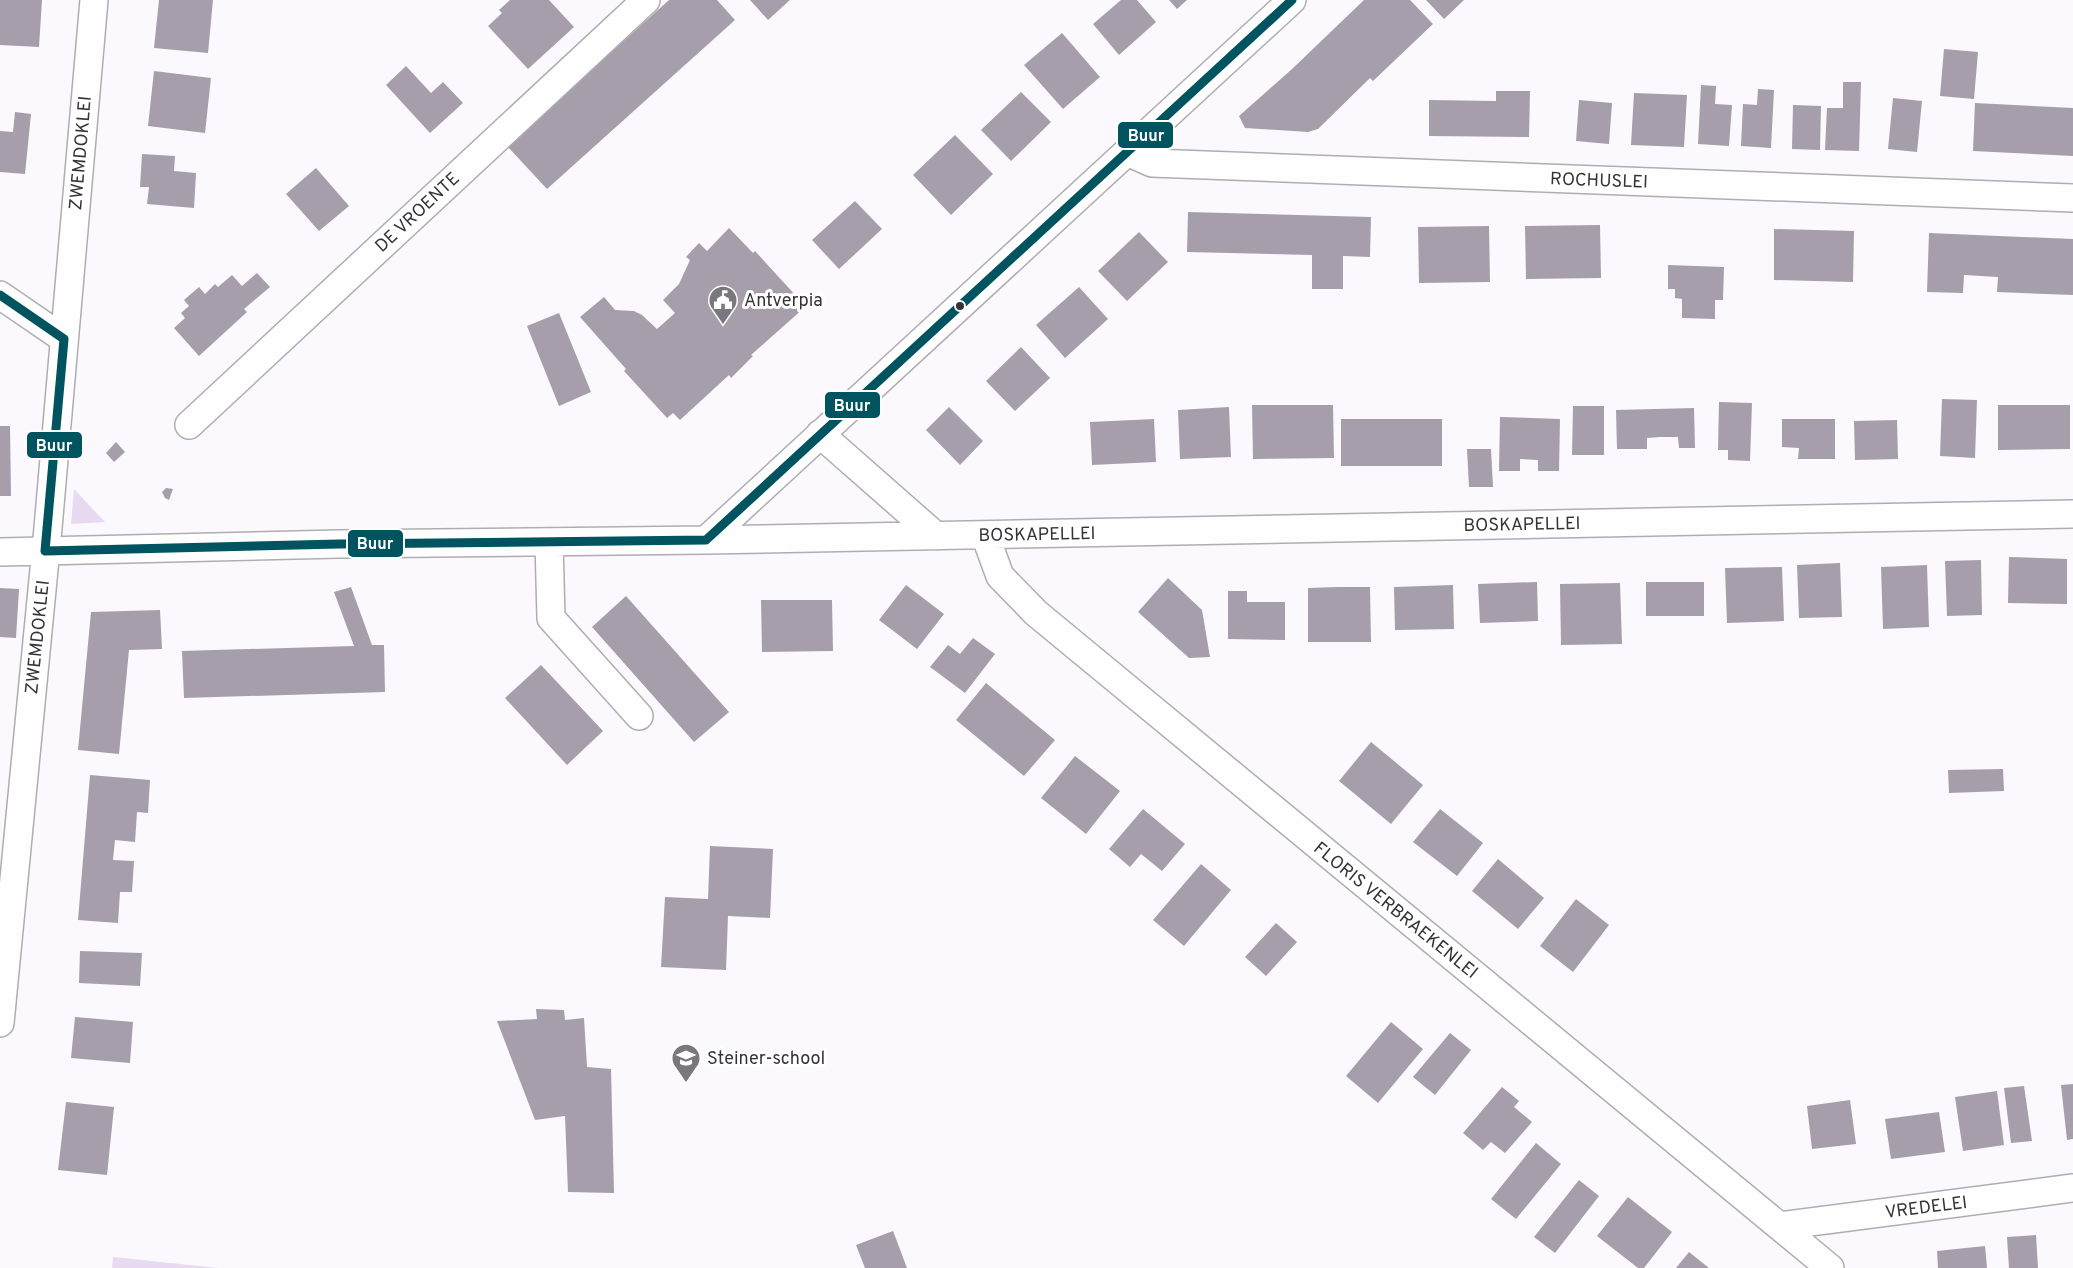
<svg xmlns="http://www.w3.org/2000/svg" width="2073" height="1268" viewBox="0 0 2073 1268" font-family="Overpass,sans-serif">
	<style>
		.green { fill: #e8daf0 }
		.building { fill: #a69eaa }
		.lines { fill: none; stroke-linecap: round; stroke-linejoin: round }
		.street-casing { stroke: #afadb1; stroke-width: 30 }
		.street { stroke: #fefeff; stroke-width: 27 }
		.bus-1-casing { stroke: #fff; stroke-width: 14 }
		.bus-1 { stroke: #005460; stroke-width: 9 }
		.bus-dot { fill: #363338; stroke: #fff; stroke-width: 2 }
		.labels { text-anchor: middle; stroke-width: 6; stroke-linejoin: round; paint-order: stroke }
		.street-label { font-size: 18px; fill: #363338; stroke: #fff }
		.poi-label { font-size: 18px; fill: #363338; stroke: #fff; text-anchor: start }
		.line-badge { stroke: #fff; stroke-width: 2 }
		.badge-label { font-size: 16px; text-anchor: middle; font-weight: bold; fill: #fff }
	</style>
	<rect width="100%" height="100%" fill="#fbf9fd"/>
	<!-- green -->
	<path class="green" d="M74 489 105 522 71 524Z
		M113 1257 218 1268H112Z"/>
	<!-- building -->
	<path class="building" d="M0 0H42L39 47 0 45Z
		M159 0H213L208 53 154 48Z
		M510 0H549L574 27 528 69 488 26 502 13 499 10Z
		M669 0H717L735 20 547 189 507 146Z
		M750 0H790L768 20Z
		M1121 0H1137L1156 22 1119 55 1093 24Z
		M1169 0H1187L1177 9Z
		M1364 0H1410L1433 24 1373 81 1370 78 1318 129 1308 132 1245 128 1239 116 1291 70Z
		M1426 0H1464L1444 19Z
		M1062 33 1100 77 1063 109 1024 65Z
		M1944 49 1978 52 1974 99 1940 96Z
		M406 66 431 93 443 82 463 103 430 133 386 85Z
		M154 71 211 78 205 133 148 126Z
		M1843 82H1861L1859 151 1825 150 1827 108H1843Z
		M1701 85 1716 86 1715 104 1732 105 1729 146 1698 144Z
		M1758 89 1774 90 1771 148 1741 146 1743 104 1757 105Z
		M1496 91H1530L1529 137 1429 136V100L1496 101Z
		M1021 92 1051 122 1011 161 981 130Z
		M1634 93 1687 95 1684 147 1631 145Z
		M1893 98 1922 101 1917 152 1888 149Z
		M1579 100 1612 103 1609 144 1576 141Z
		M1975 103 2073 108V156L1973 151Z
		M1793 105 1821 106 1820 150 1792 149Z
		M15 112 31 114 25 174 0 172V131L13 132Z
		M955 135 993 174 951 215 913 175Z
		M142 154 175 156 174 171 196 173 194 208 147 204 149 187H140Z
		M316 168 349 206 319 231 286 194Z
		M855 201 882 229 839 269 812 240Z
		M1188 212 1371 217 1370 257 1343 256V289H1312V255L1187 252Z
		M1600 225 1601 278 1526 279 1525 226Z
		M1489 226 1490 282 1419 283 1418 227Z
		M729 228 753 253 755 251 798 298 796 299 804 308 751 355 753 356 731 378 729 375 680 420 673 413 667 418 624 371 626 369 580 317 604 297 615 310 634 311 642 315 657 329 675 313 663 300 679 284 690 260 686 257 699 243 707 251Z
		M1774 229 1854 231 1853 282 1774 280Z
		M1139 232 1168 262 1127 301 1098 271Z
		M1929 233 2073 239V295L1997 292 1998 277 1964 275 1963 293 1927 292Z
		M1668 265 1724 267 1723 300H1715V319L1682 318V299L1675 298V289H1668Z
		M257 273 270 287 244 309 247 312 199 356 174 328 185 318 181 313 189 306 184 300 199 287 205 294 215 284 218 287 232 275 242 286Z
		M1079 287 1108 319 1065 358 1036 325Z
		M559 313 591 392 559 406 527 326Z
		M1021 347 1050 378 1015 411 986 381Z
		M1942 399 1977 400 1975 458 1940 456Z
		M1719 402 1752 403 1750 461 1728 460V450H1718Z
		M1252 405H1333L1334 458 1253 459Z
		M1998 405H2070V449L1998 450Z
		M1573 406H1604V455H1572Z
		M949 407 983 441 960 465 926 430Z
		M1229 407 1231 457 1180 459 1178 410Z
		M1694 408 1695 448H1679L1678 437H1660L1647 438V449H1617L1616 410Z
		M1500 417 1560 419 1559 471H1538V460L1520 459V471H1499Z
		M1154 419 1156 462 1092 465 1090 422Z
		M1341 419H1442V466H1341Z
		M1782 419H1835V459H1798L1799 448 1782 447Z
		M1897 420 1898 459 1855 460 1854 421Z
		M0 426H10L11 496H0Z
		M116 442 125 452 114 462 106 453Z
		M1467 449H1491L1493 487H1469Z
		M166 488 173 489 169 500 165 498 162 492Z
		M2009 557 2067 559V604L2008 603Z
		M1981 560 1982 615 1947 616 1945 561Z
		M1840 563 1842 617 1799 618 1797 565Z
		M1927 565 1929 627 1883 629 1881 567Z
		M1782 567 1784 621 1727 623 1725 568Z
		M1168 578 1202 610 1210 657 1189 658 1138 612Z
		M1537 582 1538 621 1480 623 1478 584Z
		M1646 582H1704V616H1646Z
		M1620 583 1622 644 1561 645 1560 584Z
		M906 585 944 614 917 649 879 620Z
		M1453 585 1454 629 1395 630 1394 587Z
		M351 587 372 645H384L385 692 184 698 182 651 354 646 334 592Z
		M1338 587H1370L1371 642H1308V588Z
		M0 588 19 589 16 638 0 637Z
		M1228 591H1247V602H1285V640L1228 639Z
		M626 596 729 712 694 742 592 627Z
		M761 600H832L833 651 762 652Z
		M160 610 162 649 129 650 119 754 78 750 91 612Z
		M973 638 995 654 965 693 930 667 948 645 960 654Z
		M541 665 603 731 567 765 505 698Z
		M986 683 1055 740 1024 776 956 720Z
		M1371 742 1423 785 1391 824 1339 781Z
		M1075 756 1120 791 1086 834 1041 798Z
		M2003 769 2004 791 1949 793 1948 770Z
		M90 775 150 780 148 813 137 812 135 842 115 840 113 860 134 861 132 892H120L118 923 78 920Z
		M1143 809 1185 844 1162 871 1141 854 1130 867 1109 849Z
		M1440 809 1483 843 1457 876 1413 842Z
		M710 846 773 849 770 918 728 916 726 970 661 967 665 897 708 899Z
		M1498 859 1544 898 1518 929 1472 891Z
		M1201 864 1231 890 1184 946 1153 920Z
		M1576 899 1609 925 1573 972 1540 946Z
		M1276 923 1297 942 1266 976 1245 957Z
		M80 951 142 953 140 986 79 983Z
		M536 1009 564 1010 565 1020 584 1018 587 1067 611 1069 614 1193 568 1192 565 1116 535 1120 497 1021 537 1019Z
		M75 1017 133 1022 130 1063 71 1058Z
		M1391 1022 1423 1049 1378 1103 1346 1076Z
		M1450 1033 1471 1050 1435 1095 1413 1077Z
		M2073 1084V1139L2067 1140 2061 1085Z
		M2024 1086 2032 1141 2011 1143 2004 1088Z
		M1502 1087 1519 1101 1514 1107 1532 1122 1505 1153 1491 1142 1483 1150 1463 1133Z
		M1997 1091 2004 1145 1963 1151 1955 1097Z
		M1850 1100 1856 1144 1812 1149 1807 1106Z
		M66 1102 114 1107 107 1175 58 1170Z
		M1939 1112 1945 1152 1891 1159 1885 1119Z
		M1536 1143 1561 1164 1516 1219 1491 1199Z
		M1579 1180 1599 1196 1555 1253 1534 1237Z
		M1628 1197 1672 1232 1644 1268H1638L1597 1236Z
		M893 1231 907 1268H865L856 1245Z
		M2036 1235 2038 1268H2009L2007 1237Z
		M1985 1246 1987 1268H1938L1937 1251Z
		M1689 1252 1709 1268H1676Z"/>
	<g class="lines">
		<!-- street casing -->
		<g class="street-casing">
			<path id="street" d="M1127 152 1152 163 2073 198
				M0 295 64 339
				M189 425 646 0
				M820 434 936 536
				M985 535 1000 576 1036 613 1830 1268
				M706 540 1292 0
				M549 542 551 618 639 716
				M0 552 339 544 706 540 2073 514
				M0 1023 48 528 94 0
				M1779 1226 2073 1188"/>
		</g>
		<!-- street -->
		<use href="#street" class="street"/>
		<!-- bus-1 casing -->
		<g class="bus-1-casing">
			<path id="bus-1" d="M0 295 64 339
				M706 540 1292 0
				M45 551 339 544 706 540
				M45 551 64 339"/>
		</g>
		<!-- bus-1 -->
		<use href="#bus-1" class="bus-1"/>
	</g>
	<!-- icons -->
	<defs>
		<g id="civic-pin" transform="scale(1.5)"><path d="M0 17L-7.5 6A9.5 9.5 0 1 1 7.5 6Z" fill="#7b787d" stroke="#fff"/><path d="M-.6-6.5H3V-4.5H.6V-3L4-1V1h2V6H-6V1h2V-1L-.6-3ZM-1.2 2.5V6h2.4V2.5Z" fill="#fff"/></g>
		<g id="school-pin" transform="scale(1.5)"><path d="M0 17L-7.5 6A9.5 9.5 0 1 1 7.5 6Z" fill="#7b787d" stroke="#fff"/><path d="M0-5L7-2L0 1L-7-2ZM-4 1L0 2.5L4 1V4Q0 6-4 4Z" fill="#fff"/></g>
	</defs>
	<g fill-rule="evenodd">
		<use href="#civic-pin" x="723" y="300"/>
		<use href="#school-pin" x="686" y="1058"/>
	</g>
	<!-- markers -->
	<circle class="bus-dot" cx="960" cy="306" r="5"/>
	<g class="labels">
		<!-- street labels -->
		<g class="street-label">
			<text transform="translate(80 153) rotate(-85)" y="6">ZWEMDOKLEI</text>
			<text transform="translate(1599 180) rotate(2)" y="6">ROCHUSLEI</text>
			<text transform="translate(417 212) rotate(-43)" y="6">DE VROENTE</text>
			<text transform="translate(1522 524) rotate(-1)" y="6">BOSKAPELLEI</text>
			<text transform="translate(1037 534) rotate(-1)" y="6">BOSKAPELLEI</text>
			<text transform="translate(37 637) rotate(-84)" y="6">ZWEMDOKLEI</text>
			<text transform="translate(1396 910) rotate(39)" y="6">FLORIS VERBRAEKENLEI</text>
			<text transform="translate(1926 1207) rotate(-7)" y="6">VREDELEI</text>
		</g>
		<!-- poi labels -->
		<g class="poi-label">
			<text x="744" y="306">Antverpia</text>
			<text x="707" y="1064">Steiner-school</text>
		</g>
	</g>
	<g class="line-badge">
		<rect x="1117" y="121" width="57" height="28" rx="6" fill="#005460"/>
		<rect x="824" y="391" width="57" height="28" rx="6" fill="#005460"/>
		<rect x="26" y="431" width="57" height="28" rx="6" fill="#005460"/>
		<rect x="347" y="529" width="57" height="29" rx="6" fill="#005460"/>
	</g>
	<g class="badge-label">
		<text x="1146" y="141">Buur</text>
		<text x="852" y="411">Buur</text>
		<text x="54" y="451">Buur</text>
		<text x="375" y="549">Buur</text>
	</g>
</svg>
